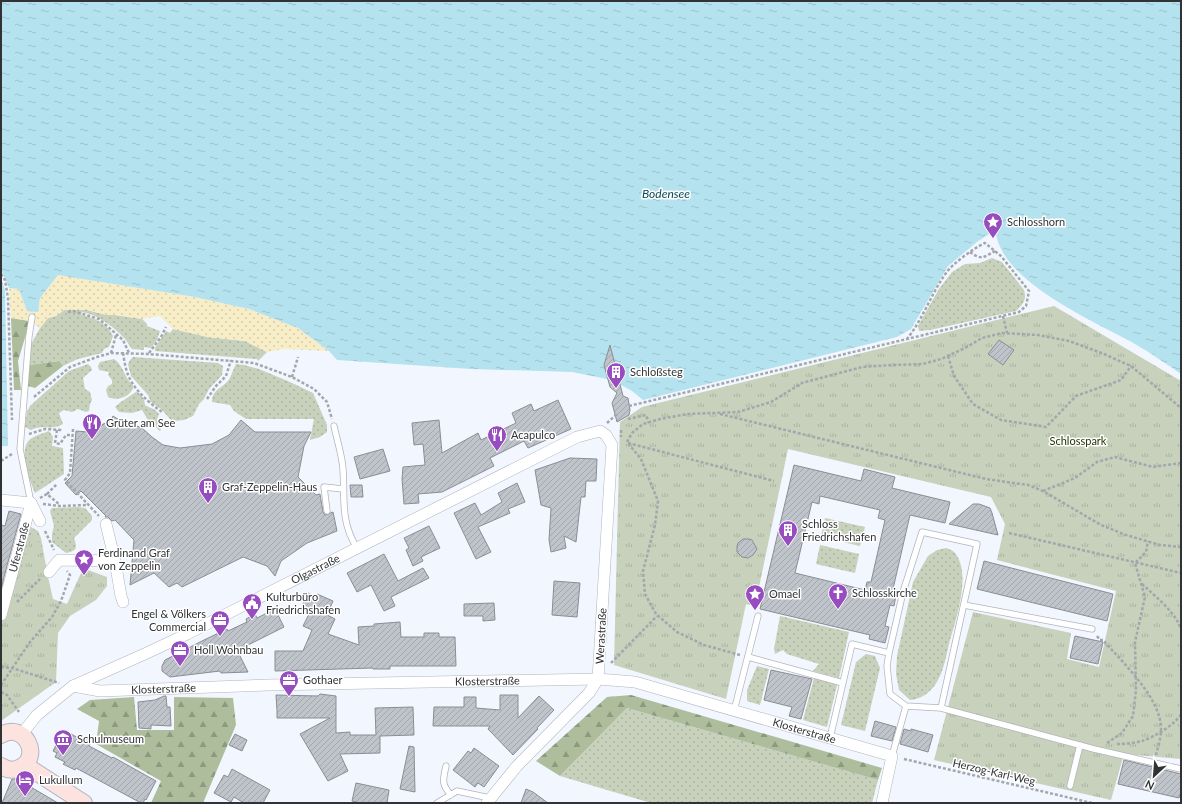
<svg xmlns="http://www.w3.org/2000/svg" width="1182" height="804" viewBox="0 0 1182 804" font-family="Lato,sans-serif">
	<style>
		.grass { fill: url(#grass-dots) }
		.forest { fill: url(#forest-firs) }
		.sand { fill: url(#sand-dots) }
		.park { fill: url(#park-tufts) }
		.water { fill: url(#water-ripples) }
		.pier { fill: #f2f6fe }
		.building { fill: url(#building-hatch); stroke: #8a8d94; fill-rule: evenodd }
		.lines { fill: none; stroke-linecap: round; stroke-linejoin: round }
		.lane-casing { stroke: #b1b5bc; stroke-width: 7 }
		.street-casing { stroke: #b1b5bc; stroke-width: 12 }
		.secondary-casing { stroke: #b1b5bc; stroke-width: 18 }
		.path { stroke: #a3a7ad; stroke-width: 2.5; stroke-dasharray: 3 2; stroke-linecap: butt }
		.lane { stroke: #fff; stroke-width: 5.5 }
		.street { stroke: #fff; stroke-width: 11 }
		.secondary { stroke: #fde3df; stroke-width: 16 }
		.labels { text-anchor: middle; stroke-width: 3; stroke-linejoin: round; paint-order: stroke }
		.poi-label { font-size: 11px; fill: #303235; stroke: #fff; text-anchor: start }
		.park-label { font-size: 11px; fill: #233400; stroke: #fff }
		.street-label { font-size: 11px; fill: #303235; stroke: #fff }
		.water-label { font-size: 12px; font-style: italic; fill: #064855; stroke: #fff }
	</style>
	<defs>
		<pattern id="grass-dots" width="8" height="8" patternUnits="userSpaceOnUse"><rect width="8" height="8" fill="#c7d1bb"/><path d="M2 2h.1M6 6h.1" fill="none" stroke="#abb4a1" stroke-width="1.8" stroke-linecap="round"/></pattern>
		<pattern id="forest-firs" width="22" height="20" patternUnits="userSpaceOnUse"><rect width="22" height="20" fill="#aebd9b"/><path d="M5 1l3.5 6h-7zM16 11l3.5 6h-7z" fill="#8e9a7f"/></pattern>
		<pattern id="sand-dots" width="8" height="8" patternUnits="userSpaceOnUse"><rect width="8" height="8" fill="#f7edc7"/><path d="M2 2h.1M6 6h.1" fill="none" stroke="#d4ccac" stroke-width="1.8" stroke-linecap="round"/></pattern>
		<pattern id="park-tufts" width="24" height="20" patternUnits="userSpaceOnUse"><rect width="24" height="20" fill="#c7d1bb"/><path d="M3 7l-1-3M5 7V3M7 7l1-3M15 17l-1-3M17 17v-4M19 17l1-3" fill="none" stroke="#abb4a1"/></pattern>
		<pattern id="water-ripples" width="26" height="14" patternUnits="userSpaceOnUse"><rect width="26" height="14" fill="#b5e2ef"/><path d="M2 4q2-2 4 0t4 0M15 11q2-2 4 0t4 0" fill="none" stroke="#9cc2ce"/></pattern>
		<pattern id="building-hatch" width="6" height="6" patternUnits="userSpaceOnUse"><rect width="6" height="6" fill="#bfc3ca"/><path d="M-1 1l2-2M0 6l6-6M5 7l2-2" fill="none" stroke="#a4a8ae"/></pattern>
	</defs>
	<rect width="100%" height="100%" fill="#f2f6fe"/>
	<!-- grass -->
	<path class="grass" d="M992 258 1002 262 1024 290C1027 300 1023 304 1016 311L930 330 919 331 918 326 939 289 952 272 965 264 980 263Z
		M64 310H87L107 315H115L142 319 147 324V326L160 331 157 340 151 348 144 347V350L132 349C129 346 128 342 125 339 114 327 99 315 82 312L81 315C93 317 108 324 113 336L109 347 104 349 102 353 78 359 65 365 63 366 58 361 29 365V348L40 328 48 318 56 316Z
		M173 329 208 337 245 341 267 352 258 361 257 359 155 351V348L166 331 170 333Z
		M133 357 218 363 223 366 222 375 209 389 204 399 199 404 193 416 184 420 174 421 171 420 161 409 151 402 148 395 131 376 128 364 130 360Z
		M114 359C124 366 124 378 133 385V389C127 398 118 401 108 397L106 390 108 386 112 384V380L108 375 109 372 99 370 98 366 100 362Z
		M88 364 91 367 92 370 83 378 85 389 90 392 92 400 90 404 89 411 86 412 78 409 72 412 64 410 59 413 63 424C52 431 43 424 31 430L25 427 27 411 31 405 69 371Z
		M236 364 244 365 259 369 290 382 313 393 327 425V432L320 437 310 440 314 419H246L234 411 230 405 212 402C211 391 222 388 228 381 231 377 233 370 235 366Z
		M136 392 139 393 144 399 145 405C150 409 154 407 159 414L157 419 161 429 160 431 148 420 142 410 132 413 119 412 115 407C121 401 129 397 136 392Z
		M49 431 53 437 52 446 63 448 64 474 35 493C30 481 20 456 27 443 31 436 42 434 49 431Z
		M78 507 85 508 92 516V520L74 538C78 549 76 551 66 553L52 542V534L54 526 50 511 52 508Z
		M825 518 865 527 860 546 821 537Z
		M31 527 38 531 41 538 46 566 42 573 10 598Z
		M820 545 859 554 855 573 816 564Z
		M946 548C949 549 952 550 954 552 973 572 955 622 949 644 946 657 943 674 935 685 928 694 921 699 910 700L899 690 896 674 897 656 913 582 928 556 937 550Z
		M780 616 849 632 839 678 813 671 819 664 787 654 783 650 775 654 774 649Z
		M866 654 875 656 880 668 865 731 841 725 856 662Z
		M757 666 769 669 760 705 747 701V690Z
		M814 678 837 685 827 727 803 720Z
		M627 708 878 780 872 803H651L560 776Z"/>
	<!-- forest -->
	<path class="forest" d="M11 318 30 321 18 361 21 390H14Z
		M59 361 63 366 35 388 28 386 26 382 29 365Z
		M631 695 882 768 878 780 627 708 560 776 536 761 607 697Z
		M134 697 137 730H174V697L233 698 236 725 203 803H151L161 781 96 744 99 721 77 709 90 700Z"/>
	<!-- sand -->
	<path class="sand" d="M58 275 195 297 249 309 298 328 329 351 284 349 267 352 245 341 208 337 173 329 160 316 142 319 115 315H107L87 310H64L56 316 48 318 40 328 30 321 11 318 9 288 19 289 27 311 38 312 40 298Z"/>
	<!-- park -->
	<path class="park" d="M1054 306 1181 381V759L1124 754 1111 800 934 760 973 612 1071 633 1067 659 1099 667 1116 591 997 560 1005 524 991 497 788 449 755 606 746 604 726 699 614 665 620 422 642 407Z
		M34 528 46 568 53 599 67 604 81 573 88 570 107 577V586L96 600 70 616 58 633 56 682 1 721V579L17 583Z"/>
	<!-- water -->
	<path class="water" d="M1 1H1181V374C1166 364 1151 353 1135 344 1095 322 1014 287 998 242 997 238 996 234 995 230L977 242 948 266 911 329 897 337 643 400 632 391 612 380 572 372 471 369 337 360 329 351 298 328 249 309 195 297 58 275 40 298 38 312 27 311 19 289 9 288 1 269Z
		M1 278 5 290 8 446H1Z"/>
	<!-- pier -->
	<path class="pier" d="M1 276 6 284 7 290 10 446 9 448 7 333 5 290Z"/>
	<!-- building -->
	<path class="building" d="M999 340 1014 350 1003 365 988 354Z
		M610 345 623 396 628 398 630 410 629 415 617 422 612 403 617 393 610 387 604 365Z
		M558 400 571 429 528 448 524 441 490 458 494 466 442 492 418 494 419 503 404 504 402 479 403 467 425 465 423 444 414 445 412 423 439 420 442 453 478 433 481 440 516 423 512 413 531 404 534 411Z
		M113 416 127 425 141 427 152 437 163 445 180 448 212 444 229 435 241 420 255 432H311L304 446 298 477 316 495 320 494 323 512 325 515 333 512 337 531 307 543 281 561 275 576 267 566 243 557 182 587 177 583 169 587 154 573 130 585 134 540 115 520 112 521 108 517H105L106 516 81 491 76 495 65 483 72 476 76 431 88 432 111 420Z
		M383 449 390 471 360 479 354 457Z
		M570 458 597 459 596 481H586L585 497H581L576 542 564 536 566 548 551 552 549 540 551 508 541 505 535 470Z
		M794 465 861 481 864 469 895 477 892 488 950 502 945 523 910 515 893 589 897 590 894 606 890 605 885 626 889 627 885 643 869 639 870 635 760 609ZM820 496 880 510 878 518 885 520 871 582H867L865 590 795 573 812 502 819 504Z
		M517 483 525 502 508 509 510 513 478 527 491 552 476 559 454 513 475 503 481 515 502 502 498 493Z
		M350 485H362L363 497H351Z
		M973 504H979L990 508 992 513 998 535 949 524Z
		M9 511 21 514 1 588V525L5 526Z
		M429 526 440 548 421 557 423 561 413 566 406 550 409 548 404 538Z
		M743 539H749L752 540 757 549 753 555 748 558 742 557 737 552V546L738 543Z
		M384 554 398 581 423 568 429 578 391 597 395 606 384 611 371 585 357 592 347 573Z
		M984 561 1113 594 1107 621 977 589Z
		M554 581 580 583 577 617 552 615Z
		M308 593 315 596 317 594 333 601 327 615 335 619 328 634 359 645 358 627 374 626V624L400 622 401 637H424V633H439V637H455L456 666H390V669H373V668L275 671V651H303L312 630 303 626 311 610 302 606Z
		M494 603 495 620 483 621V616H464V604Z
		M275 609 284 627 234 652H238L248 672 221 673 220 671 170 677 162 671V666L165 660 204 640 227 629 228 631 247 622 246 619 255 614 257 618Z
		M1075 636 1103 642 1098 664 1070 658Z
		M771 670 812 679 801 719 789 716 792 707 764 700Z
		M320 694 336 696V733L350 732V735H376L375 708 413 707 414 735 380 736V753L340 754 348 771 328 781 300 734 330 718H277V711L276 695 318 696Z
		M500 695H518V718L539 696 554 710 537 728 538 729 513 755 488 729 490 726H433L434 707H464V697H476V708L500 710Z
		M164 696H166L167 707H170L171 726 151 725V729L139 728 138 702 155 700Z
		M875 721 896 727 892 741 871 736Z
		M904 729 911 731V729L933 735 928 752 900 744Z
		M64 730 80 739 82 736 91 742 89 746 112 758 113 757 156 781 146 800 145 799 143 803H141L76 768 75 770 63 764 65 762 55 757 57 753 53 751Z
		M235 734 247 740 242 751 229 745Z
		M409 746 414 747 415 792 400 789Z
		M474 748 499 766 484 787 478 783 475 787 453 770 468 751 471 753Z
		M1124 760 1181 774V792L1179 798 1118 784Z
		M232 769 270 790 263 803H244L234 797 231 802 214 793 224 775 228 777Z
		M12 779H17L58 803H2Z
		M356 783 389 790 387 803H360L352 801Z
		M526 789 533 792 548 803H521Z"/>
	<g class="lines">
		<!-- lane casing -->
		<g class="lane-casing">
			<path id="lane" d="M334 426C337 440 342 455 343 469 345 499 340 521 357 548
				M31 503 20 449 29 336 32 317
				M327 511 324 487 343 489
				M964 605 1092 629
				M889 653 887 666 890 694 906 706
				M748 657 843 683
				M734 711 758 616
				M830 738 852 644 889 653 903 592 922 532 977 544 941 708
				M892 756 906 706 941 708 1094 749 1181 769
				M446 766C443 780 441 784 451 795
				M1070 786 1080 745
				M437 803 457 791 490 798"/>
		</g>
		<!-- street casing -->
		<g class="street-casing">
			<g id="street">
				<path d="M1 500 31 503 1 615"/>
				<path d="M31 503 40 521"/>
				<path d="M106 524 115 561 121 596 123 602"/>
				<path d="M49 572 59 560 115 561"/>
				<path id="s1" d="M73 686 100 691 268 685 598 679 635 682 892 756 882 803"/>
				<path id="s2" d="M21 735 37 715 73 686 149 652 187 634 577 437 600 431 606 435 612 445 598 679 589 693 517 766 487 803"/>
			</g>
		</g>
		<!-- secondary casing -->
		<g class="secondary-casing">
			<path id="secondary" d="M1 735C25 721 43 758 19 768 13 771 7 770 1 766
				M25 765 84 803"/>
		</g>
		<!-- path -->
		<path class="path" d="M970 252C981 260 983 258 995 251
			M1 274 5 280 8 298 12 420
			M68 312 73 311 99 319 123 340 129 353
			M1003 316 1007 333
			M111 353 116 335
			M123 353C124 359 125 366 127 372 132 388 148 402 162 412
			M149 353 161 337 166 327
			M948 356 954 376 973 404 1001 420 1046 427 1076 396 1121 380 1131 366
			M292 377 298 357
			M34 397 70 367 97 357 111 353 149 354 254 363 292 377 314 389 327 402 332 419
			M207 399 216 386 226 376 231 360
			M629 406 1019 312 1026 306 1029 291 1001 256 985 243C974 248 952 264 946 273 931 294 923 319 907 339
			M720 414 986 479 1028 485 1043 491 1101 525 1126 535 1160 545 1181 547
			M628 419 646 415 649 423
			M607 423 617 414
			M73 429 70 473 65 480 99 516
			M57 430 55 443 60 444 66 435H73
			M621 430V437
			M29 434 45 429 62 430
			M628 443 774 481
			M1 461 12 454
			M1043 491 1075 478 1097 462 1115 457 1153 467 1181 463
			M47 494 57 484
			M40 498 47 494 60 505
			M43 504 60 506 88 505
			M45 531 54 550
			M1009 533 1181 573
			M1142 584C1156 597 1173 610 1181 628
			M17 602 40 579
			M1097 636 1100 640H1103C1123 663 1162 699 1161 730 1161 738 1158 747 1156 755
			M740 655 704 645 677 632 656 614 645 594 643 571 655 525 658 501 641 459 627 442 632 433 643 424 660 419 688 414 738 412 771 402 802 383 862 367 892 365 923 364 941 359 965 348 982 338 1002 333 1038 335 1069 341 1104 354 1131 366 1181 408
			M611 663 657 616
			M1 667 12 668 59 683
			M1 685 30 642 52 617 61 601 70 575 67 571
			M1 692 7 695 19 712
			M1107 743 1122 733 1133 716 1136 690 1135 642 1145 597 1135 563 1146 552 1148 541
			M1117 744C1125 744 1135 743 1142 741 1154 737 1175 725 1181 714
			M904 759 1092 803"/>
		<!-- lane -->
		<use href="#lane" class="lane"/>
		<!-- street -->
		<use href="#street" class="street"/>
		<!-- secondary -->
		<use href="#secondary" class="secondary"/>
	</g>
	<!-- icons -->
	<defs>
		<g id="sight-pin" transform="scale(1)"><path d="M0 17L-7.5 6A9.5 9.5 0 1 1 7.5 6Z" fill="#974dc0" stroke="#fff"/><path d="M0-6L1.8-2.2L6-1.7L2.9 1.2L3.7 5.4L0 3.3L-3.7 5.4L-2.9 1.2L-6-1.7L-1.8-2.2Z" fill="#fff"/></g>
		<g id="building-pin" transform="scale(1)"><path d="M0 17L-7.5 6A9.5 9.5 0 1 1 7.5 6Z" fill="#974dc0" stroke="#fff"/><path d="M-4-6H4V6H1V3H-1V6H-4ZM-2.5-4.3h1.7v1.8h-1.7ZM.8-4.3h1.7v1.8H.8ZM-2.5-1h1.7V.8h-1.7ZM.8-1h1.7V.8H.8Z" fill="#fff"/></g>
		<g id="restaurant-pin" transform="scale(1)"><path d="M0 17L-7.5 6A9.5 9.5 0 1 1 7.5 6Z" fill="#974dc0" stroke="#fff"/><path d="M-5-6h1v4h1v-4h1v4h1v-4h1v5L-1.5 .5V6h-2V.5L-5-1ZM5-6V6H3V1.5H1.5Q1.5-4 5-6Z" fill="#fff"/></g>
		<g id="church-pin" transform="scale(1)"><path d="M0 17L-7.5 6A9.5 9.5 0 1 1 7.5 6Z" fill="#974dc0" stroke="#fff"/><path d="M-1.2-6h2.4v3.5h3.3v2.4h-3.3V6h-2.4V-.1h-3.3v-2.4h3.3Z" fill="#fff"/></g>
		<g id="civic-pin" transform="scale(1)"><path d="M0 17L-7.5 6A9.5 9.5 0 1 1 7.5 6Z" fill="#974dc0" stroke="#fff"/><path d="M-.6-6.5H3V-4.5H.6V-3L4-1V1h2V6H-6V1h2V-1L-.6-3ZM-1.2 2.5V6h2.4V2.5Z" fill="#fff"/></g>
		<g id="office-pin" transform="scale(1)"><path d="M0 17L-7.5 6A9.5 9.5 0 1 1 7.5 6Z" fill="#974dc0" stroke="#fff"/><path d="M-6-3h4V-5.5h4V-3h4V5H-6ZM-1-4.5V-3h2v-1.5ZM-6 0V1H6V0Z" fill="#fff"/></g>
		<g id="museum-pin" transform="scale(1)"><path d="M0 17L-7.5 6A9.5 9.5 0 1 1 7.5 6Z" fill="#974dc0" stroke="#fff"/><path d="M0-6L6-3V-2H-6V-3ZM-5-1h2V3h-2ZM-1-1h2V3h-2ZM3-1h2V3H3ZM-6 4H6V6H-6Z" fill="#fff"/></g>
		<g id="hotel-pin" transform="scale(1)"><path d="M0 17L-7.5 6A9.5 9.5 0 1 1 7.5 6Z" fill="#974dc0" stroke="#fff"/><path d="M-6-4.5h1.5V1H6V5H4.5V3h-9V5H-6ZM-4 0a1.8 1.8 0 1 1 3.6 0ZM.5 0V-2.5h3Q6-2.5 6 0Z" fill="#fff"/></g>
	</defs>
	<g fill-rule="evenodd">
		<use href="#sight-pin" x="993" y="222"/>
		<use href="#building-pin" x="616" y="372"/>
		<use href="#restaurant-pin" x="92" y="423"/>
		<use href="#restaurant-pin" x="497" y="435"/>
		<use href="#building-pin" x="208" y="487"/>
		<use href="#building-pin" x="788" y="530"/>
		<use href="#sight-pin" x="84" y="559"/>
		<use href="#church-pin" x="838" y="593"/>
		<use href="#sight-pin" x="755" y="594"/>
		<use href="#civic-pin" x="252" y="603"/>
		<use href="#office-pin" x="220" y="620"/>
		<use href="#office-pin" x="180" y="650"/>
		<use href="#office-pin" x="289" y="680"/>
		<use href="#museum-pin" x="63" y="739"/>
		<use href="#hotel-pin" x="25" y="780"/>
	</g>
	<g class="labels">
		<!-- poi labels -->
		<g class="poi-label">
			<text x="1007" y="226">Schlosshorn</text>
			<text x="630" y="376">Schloßsteg</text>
			<text x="106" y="427">Grüter am See</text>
			<text x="511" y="439">Acapulco</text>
			<text x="222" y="491">Graf-Zeppelin-Haus</text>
			<text x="802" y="528">Schloss<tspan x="802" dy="13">Friedrichshafen</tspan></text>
			<text x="98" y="557">Ferdinand Graf<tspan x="98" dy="13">von Zeppelin</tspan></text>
			<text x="852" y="597">Schlosskirche</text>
			<text x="769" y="598">Omael</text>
			<text x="266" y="601">Kulturbüro<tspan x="266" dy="13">Friedrichshafen</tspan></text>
			<text x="206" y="618" text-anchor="end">Engel &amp; Völkers<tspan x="206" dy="13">Commercial</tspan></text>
			<text x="194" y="654">Holl Wohnbau</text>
			<text x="303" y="684">Gothaer</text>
			<text x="77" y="743">Schulmuseum</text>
			<text x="39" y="784">Lukullum</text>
		</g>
		<!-- park labels -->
		<g class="park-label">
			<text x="1078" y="445">Schlosspark</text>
		</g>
		<!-- street labels -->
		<g class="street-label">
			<text transform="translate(19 547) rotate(-75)" y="4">Uferstraße</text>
			<text dy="4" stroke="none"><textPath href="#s2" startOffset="341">Olgastraße</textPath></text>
			<text transform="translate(601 636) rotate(-87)" y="4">Werastraße</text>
			<text dy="4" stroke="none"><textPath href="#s1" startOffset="415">Klosterstraße</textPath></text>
			<text dy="4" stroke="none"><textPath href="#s1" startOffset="91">Klosterstraße</textPath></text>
			<text dy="4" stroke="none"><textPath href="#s1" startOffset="739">Klosterstraße</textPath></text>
			<text transform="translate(994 772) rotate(13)" y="4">Herzog-Karl-Weg</text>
		</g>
		<!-- water labels -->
		<g class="water-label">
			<text x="666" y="198">Bodensee</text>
		</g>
	</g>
	<!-- border -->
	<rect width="1182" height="804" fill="none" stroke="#303235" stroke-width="4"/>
	<!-- north arrow -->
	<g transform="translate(1154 776) rotate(206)" stroke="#ffffff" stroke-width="3" paint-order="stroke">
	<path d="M0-3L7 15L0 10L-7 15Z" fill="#303235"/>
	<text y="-6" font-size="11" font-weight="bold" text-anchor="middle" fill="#303235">N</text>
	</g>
</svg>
